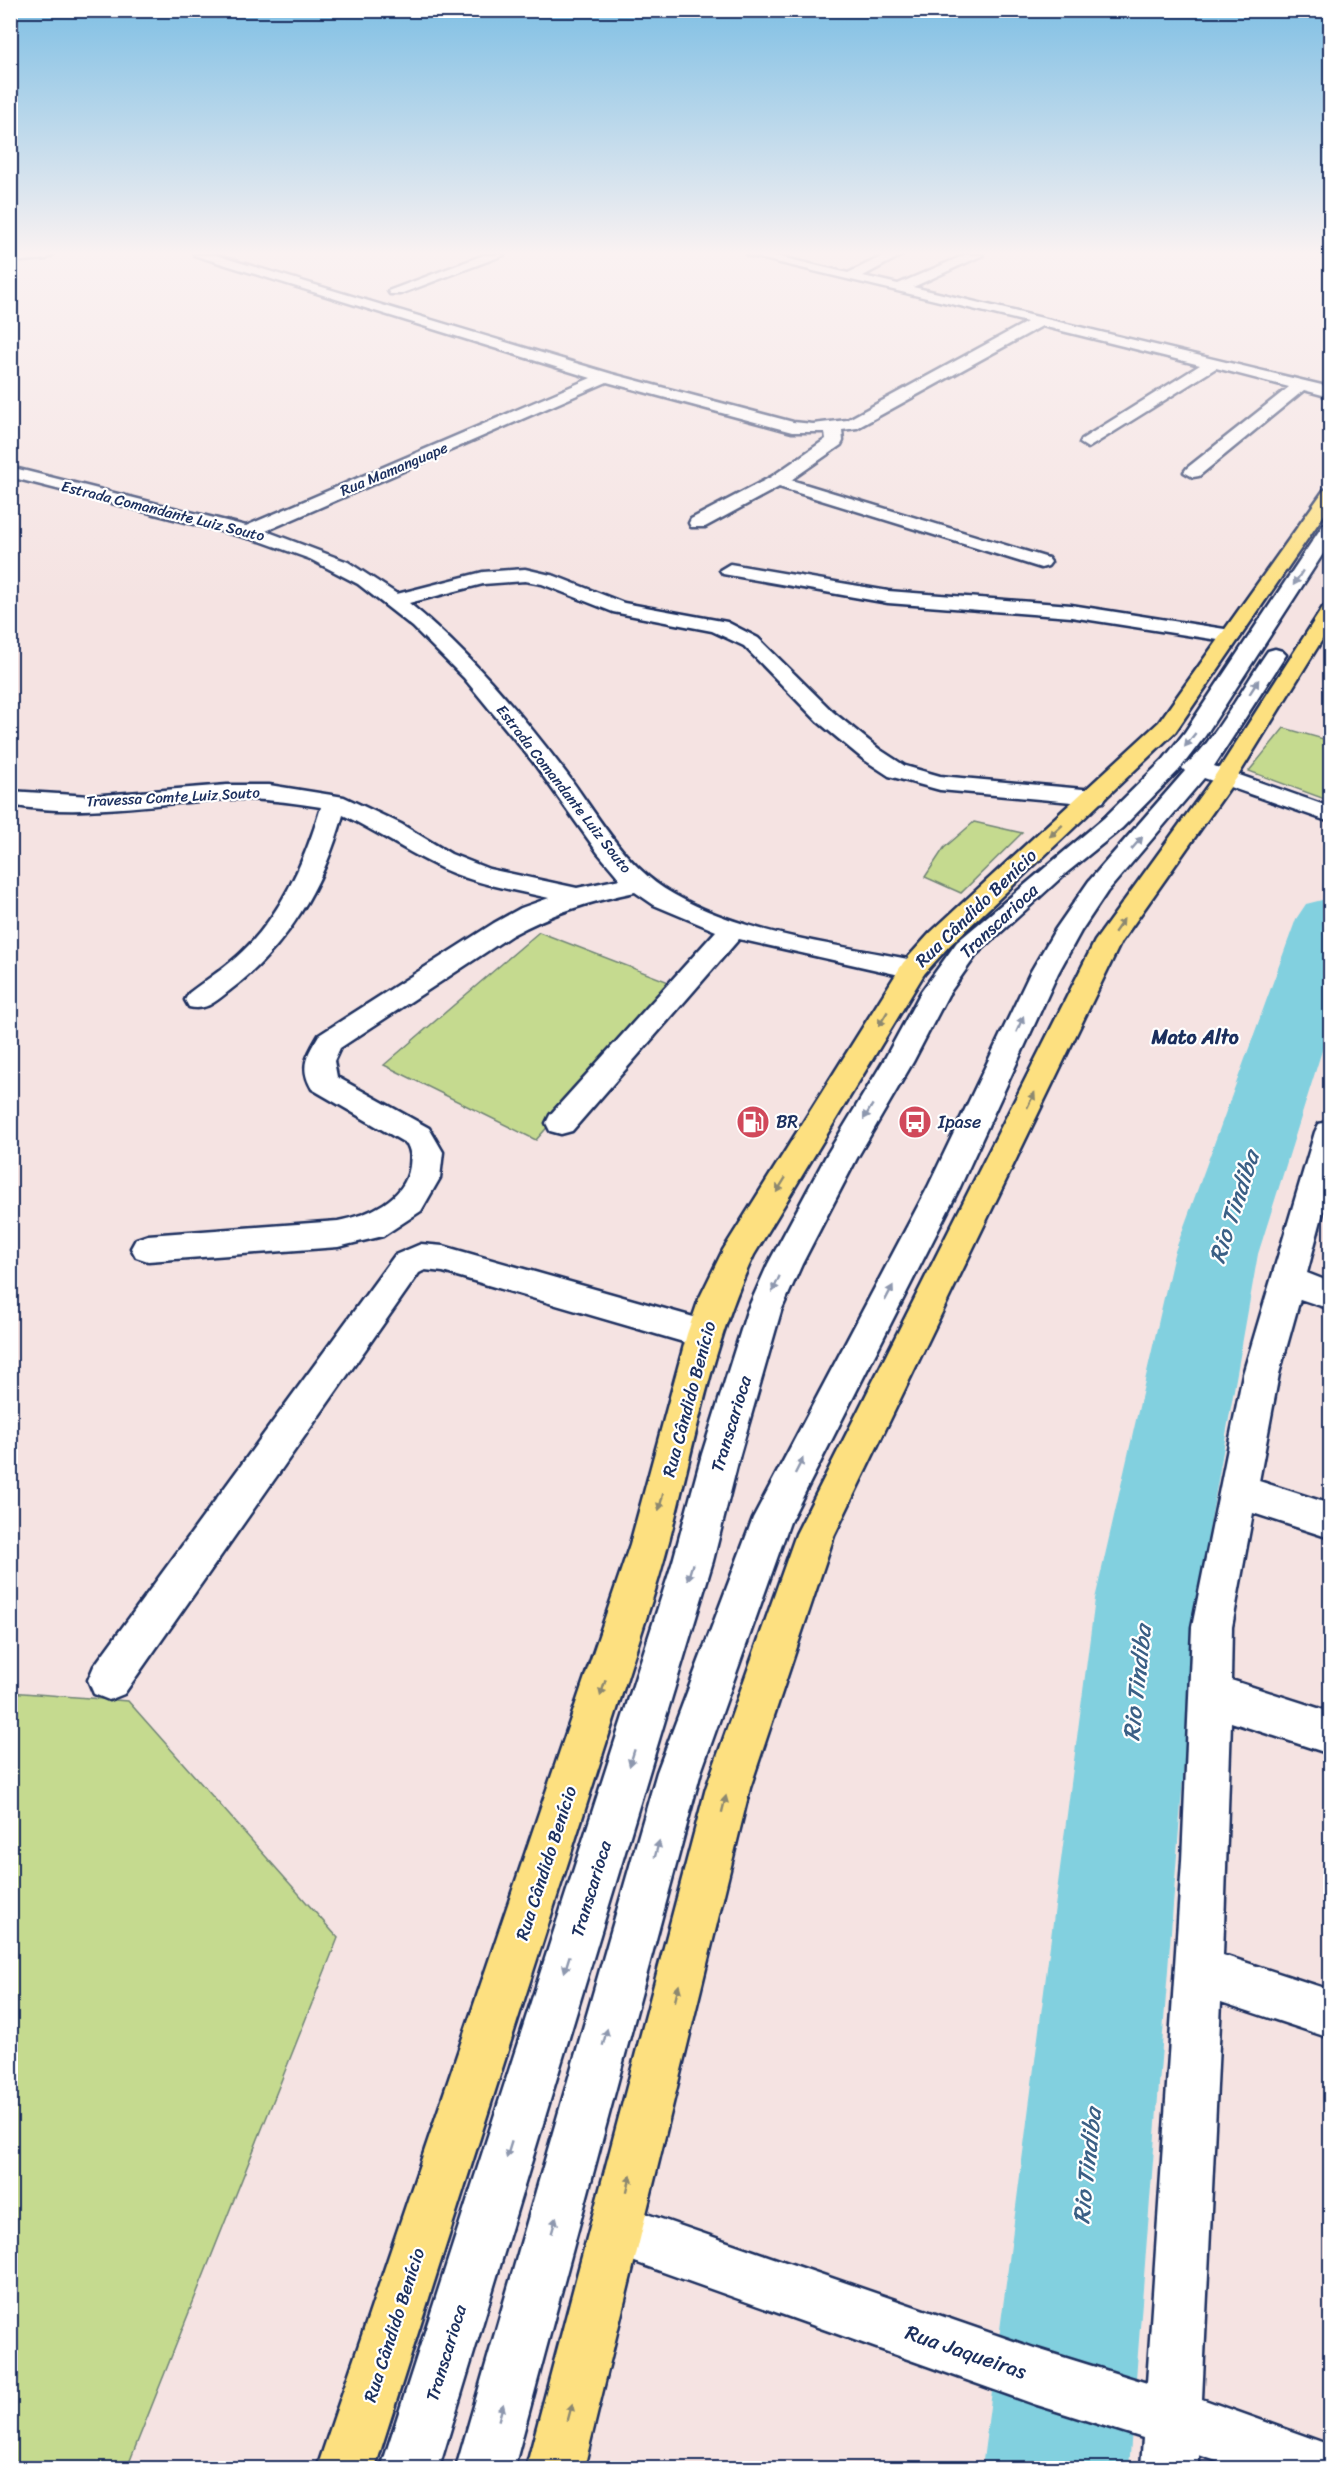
<svg xmlns="http://www.w3.org/2000/svg" width="1341" height="2479" viewBox="0 0 1341 2479" font-family="Sriracha,sans-serif">
	<style>
		.green { fill: #c5da8f; stroke: #708476; stroke-width: 1.5 }
		.lines { fill: none; stroke-linecap: round; stroke-linejoin: round }
		.river { fill: #82d0df; fill-rule: evenodd }
		.minor-casing { stroke: #1b2f5e; stroke-width: 5 }
		.major-casing { stroke: #1b2f5e; stroke-width: 5 }
		.minor { fill: #fff; fill-rule: evenodd }
		.major { fill: #fde080; fill-rule: evenodd }
		.oneway { fill: #8d97ae }
		.oneway2 { fill: #8c886f }
		.labels { text-anchor: middle; stroke-width: 4.5; stroke-linejoin: round; paint-order: stroke }
		.far-street-label { font-size: 15px; fill: #1b2f5e; stroke: #fff }
		.street-label { font-size: 18px; fill: #1b2f5e; stroke: #fff }
		.poi-label { font-size: 18px; fill: #1b2f5e; stroke: #fff; text-anchor: start }
		.neighbourhood-label { font-size: 20px; font-weight: bold; fill: #1b2f5e; stroke: #fff }
		.near-street-label { font-size: 21px; fill: #1b2f5e; stroke: #fff }
		.near-water-label { font-size: 24px; font-style: italic; fill: #3a5f85; stroke: #fff }
	</style>
	<rect width="100%" height="100%" fill="#f5e3e2"/>
	<filter id="ink" filterUnits="userSpaceOnUse"><feTurbulence type="fractalNoise" baseFrequency=".0167" numOctaves="2"/><feDisplacementMap in="SourceGraphic" scale="12" xChannelSelector="R" yChannelSelector="G"/><feConvolveMatrix kernelMatrix="1 2 1 2 8 2 1 2 1" color-interpolation-filters="sRGB"/></filter>
	<g filter="url(#ink)">
		<!-- green -->
		<path class="green" d="M1284 728 1323 739 1327 733H1330V801L1249 771Z
			M974 822 1022 833 961 893 925 877 944 848Z
			M539 932 674 984 536 1140 384 1065Z
			M10 1692 128 1701 338 1938 127 2468H11Z"/>
		<g class="lines">
			<!-- river -->
			<path class="river" d="M1330 898V1025L1258 1254 1197 1599 1129 2468H982L1095 1599 1174 1254 1296 919 1306 904Z"/>
			<!-- minor casing -->
			<g class="minor-casing">
				<path id="minor" d="M10 255H52L46 259 10 262Z
					M194 255H215L612 374 793 422 813 424 847 420 1027 322 747 255H772L848 273 885 255H902L863 276 898 284 965 255H983L913 287 1330 387V397L1304 390 1199 476 1193 477 1184 472 1187 468 1289 387 1216 368 1088 448 1080 443 1082 439 1200 365 1042 326 857 428 842 430 843 441 841 445 791 480 1048 558 1051 562 1048 566 1041 568 779 487 705 527H691L689 523 691 519 771 477 826 439 825 432H792L607 382 266 531 348 562 397 594 483 572 525 569 555 576 624 603 727 622 758 638 833 712 879 749 905 766 940 776 1094 790 1103 792 1106 797 1103 802 1094 804 940 790 889 776 863 759 817 721 744 646 712 631 613 612 542 584 525 581 483 584 409 603C468 651 517 709 563 769 597 813 623 866 673 894 745 935 834 944 913 960L923 963 927 969 923 975 913 978 739 939 572 1131 561 1134 550 1131 546 1123 550 1115 716 931 654 905 635 892C591 901 552 913 512 935L340 1048 334 1061 337 1077 429 1128 443 1152 440 1178 421 1211 383 1236 338 1247 148 1261 136 1257 131 1248 136 1239 148 1235 338 1221C368 1215 405 1200 410 1166 411 1156 411 1152 407 1144L312 1089C299 1067 307 1055 319 1035L494 923 521 908 549 898C509 889 469 883 433 864 403 849 374 830 343 815 324 884 287 948 229 991 216 1001 207 1011 189 1007L185 1000 189 993C207 979 227 967 243 951 282 913 306 858 321 807 289 802 258 798 226 799 154 803 81 818 10 805V791L90 796 227 785H269L344 797 401 824 451 854 489 869 577 888 620 879 598 853 533 762 464 678 413 627 358 584 310 559 260 541 10 477V467L246 526 591 378Z
					M484 255H504L400 294H390L388 291Z
					M1330 523V543L1205 736 1179 770 1122 828 1065 874 977 954 948 995 913 1062 857 1158 802 1264 781 1311 740 1454 713 1561 439 2468H381L673 1561 702 1454 747 1311 768 1264 826 1156 883 1062 921 992 957 942 1104 818 1163 760 1185 732 1323 525Z
					M730 564 888 591 1071 605 1231 630 1238 632 1241 636 1238 640 1231 642 1071 617 888 603 723 574 720 570Z
					M1275 649 1282 651 1286 655 1214 766 1330 807V822L1204 778 1107 892 1081 931 1058 973 960 1187 790 1522 701 1772 514 2468H456L657 1772 753 1518 928 1187 1030 973 1055 930 1089 881 1185 771 1182 768 1186 763C1204 758 1253 671 1268 651Z
					M1330 1121V1186L1307 1273 1330 1282V1309L1300 1299 1279 1374 1259 1481 1330 1504V1538L1253 1513 1232 1627 1231 1680 1330 1712V1754L1231 1722 1223 1955 1330 1990V2038L1221 2002 1202 2399 1330 2445V2468H1237L1199 2455V2468H1141L1143 2438 1034 2404 618 2256 599 2249 592 2230 599 2211 618 2204 1034 2348 1147 2383 1182 1861 1192 1627 1243 1374 1315 1132 1319 1124Z
					M421 1244 443 1246 704 1320 716 1324 721 1334 716 1344 704 1348 443 1272 425 1270 419 1273 124 1694 109 1700 94 1694 88 1680 94 1666 395 1255Z"/>
			</g>
			<!-- major casing -->
			<g class="major-casing">
				<path id="major" d="M1330 489V506L1175 732 950 945 924 974 754 1255C703 1362 689 1484 653 1597 560 1887 467 2178 375 2468H317L630 1544 687 1334 699 1299 723 1250 903 963 930 933 1159 722 1324 490Z
					M1330 605V627L1238 776 1121 942 834 1536 750 1788 584 2468H526L706 1788 796 1534 1095 941 1216 774 1323 607Z"/>
			</g>
			<!-- minor -->
			<use href="#minor" class="minor"/>
			<!-- major -->
			<use href="#major" class="major"/>
		</g>
		<!-- one-way arrows -->
		<defs><path id="oneway-solid" d="M-6-.8H1V-3.2L6.5 0L1 3.2V.8H-6Z" transform="scale(1.5)"/></defs>
		<g class="oneway">
			<use href="#oneway-solid" transform="translate(1298 578) rotate(123)"/>
			<use href="#oneway-solid" transform="translate(1254 687) rotate(-57)"/>
			<use href="#oneway-solid" transform="translate(1190 740) rotate(128)"/>
			<use href="#oneway-solid" transform="translate(1137 843) rotate(-49)"/>
			<use href="#oneway-solid" transform="translate(1020 1024) rotate(-66)"/>
			<use href="#oneway-solid" transform="translate(868 1112) rotate(121)"/>
			<use href="#oneway-solid" transform="translate(776 1284) rotate(114)"/>
			<use href="#oneway-solid" transform="translate(889 1293) rotate(-62)"/>
			<use href="#oneway-solid" transform="translate(799 1466) rotate(-63)"/>
			<use href="#oneway-solid" transform="translate(690 1572) rotate(107)"/>
			<use href="#oneway-solid" transform="translate(632 1758) rotate(107)"/>
			<use href="#oneway-solid" transform="translate(657 1849) rotate(-75)"/>
			<use href="#oneway-solid" transform="translate(567 1964) rotate(107)"/>
			<use href="#oneway-solid" transform="translate(605 2037) rotate(-75)"/>
			<use href="#oneway-solid" transform="translate(509 2150) rotate(107)"/>
			<use href="#oneway-solid" transform="translate(554 2225) rotate(-74)"/>
			<use href="#oneway-solid" transform="translate(501 2412) rotate(-74)"/>
		</g>
		<g class="oneway2">
			<use href="#oneway-solid" transform="translate(1056 831) rotate(138)"/>
			<use href="#oneway-solid" transform="translate(1119 926) rotate(-55)"/>
			<use href="#oneway-solid" transform="translate(883 1019) rotate(121)"/>
			<use href="#oneway-solid" transform="translate(1031 1100) rotate(-64)"/>
			<use href="#oneway-solid" transform="translate(781 1185) rotate(122)"/>
			<use href="#oneway-solid" transform="translate(661 1502) rotate(105)"/>
			<use href="#oneway-solid" transform="translate(603 1688) rotate(108)"/>
			<use href="#oneway-solid" transform="translate(724 1804) rotate(-76)"/>
			<use href="#oneway-solid" transform="translate(677 1993) rotate(-76)"/>
			<use href="#oneway-solid" transform="translate(629 2183) rotate(-76)"/>
			<use href="#oneway-solid" transform="translate(570 2412) rotate(-75)"/>
		</g>
	</g>
	<!-- sky -->
	<linearGradient id="sky" x2="0" y2="1"><stop stop-color="#7fbfe4"/><stop offset="0.42" stop-color="#faf2f2"/><stop offset="1" stop-color="#faf2f2" stop-opacity="0"/></linearGradient>
	<rect width="1341" height="602" fill="url(#sky)"/>
	<!-- icons -->
	<defs>
		<g id="fuel-disc" transform="scale(1.725)"><circle r="9.5" fill="#d1495b" stroke="#fff"/><path d="M-5.5-6h7V0h2V4h1.3V-2.5L3-4.5l.8-.8L6-3V5H2.5V1h-1V6h-7ZM-4.2-4.7v3.2H.2V-4.7Z" fill="#fff"/></g>
		<g id="bus-disc" transform="scale(1.725)"><circle r="9.5" fill="#d1495b" stroke="#fff"/><path d="M-5-6H5V4H4V6H2V4H-2V6H-4V4H-5ZM-3.5-4V0h7V-4ZM-3.5 1.2v1.5H-2V1.2ZM2 1.2v1.5H3.5V1.2Z" fill="#fff"/></g>
	</defs>
	<g fill-rule="evenodd">
		<use href="#fuel-disc" x="753" y="1122"/>
		<use href="#bus-disc" x="915" y="1122"/>
	</g>
	<g class="labels">
		<!-- far-street labels -->
		<g class="far-street-label">
			<text transform="translate(394 469) rotate(-23)" y="5">Rua Mamanguape</text>
			<text transform="translate(163 511) rotate(14)" y="5">Estrada Comandante Luiz Souto</text>
			<text transform="translate(564 789) rotate(52)" y="5">Estrada Comandante Luiz Souto</text>
			<text transform="translate(173 797) rotate(-3)" y="5">Travessa Comte Luiz Souto</text>
		</g>
		<!-- street labels -->
		<g class="street-label">
			<text transform="translate(976 908) rotate(-44)" y="6">Rua Cândido Benício</text>
			<text transform="translate(999 921) rotate(-43)" y="6">Transcarioca</text>
			<text transform="translate(689 1399) rotate(-75)" y="6">Rua Cândido Benício</text>
			<text transform="translate(731 1424) rotate(-73)" y="6">Transcarioca</text>
			<text transform="translate(546 1863) rotate(-72)" y="6">Rua Cândido Benício</text>
			<text transform="translate(591 1889) rotate(-73)" y="6">Transcarioca</text>
			<text transform="translate(394 2325) rotate(-72)" y="6">Rua Cândido Benício</text>
			<text transform="translate(446 2353) rotate(-73)" y="6">Transcarioca</text>
		</g>
		<!-- poi labels -->
		<g class="poi-label">
			<text x="776" y="1128">BR</text>
			<text x="938" y="1128">Ipase</text>
		</g>
		<!-- neighbourhood labels -->
		<g class="neighbourhood-label">
			<text x="1195" y="1044">Mato Alto</text>
		</g>
		<!-- near-street labels -->
		<g class="near-street-label">
			<text transform="translate(966 2352) rotate(19)" y="7">Rua Jaqueiras</text>
		</g>
		<!-- near-water labels -->
		<g class="near-water-label">
			<text transform="translate(1234 1207) rotate(-72)" y="8">Rio Tindiba</text>
			<text transform="translate(1137 1683) rotate(-84)" y="8">Rio Tindiba</text>
			<text transform="translate(1087 2166) rotate(-84)" y="8">Rio Tindiba</text>
		</g>
	</g>
	<!-- margin -->
	<rect width="1341" height="2479" fill="none" stroke="#fff" stroke-width="36"/>
	<rect x="18" y="18" width="1305" height="2443" fill="none" stroke="#1b2f5e" stroke-width="2" filter="url(#ink)"/>
</svg>
